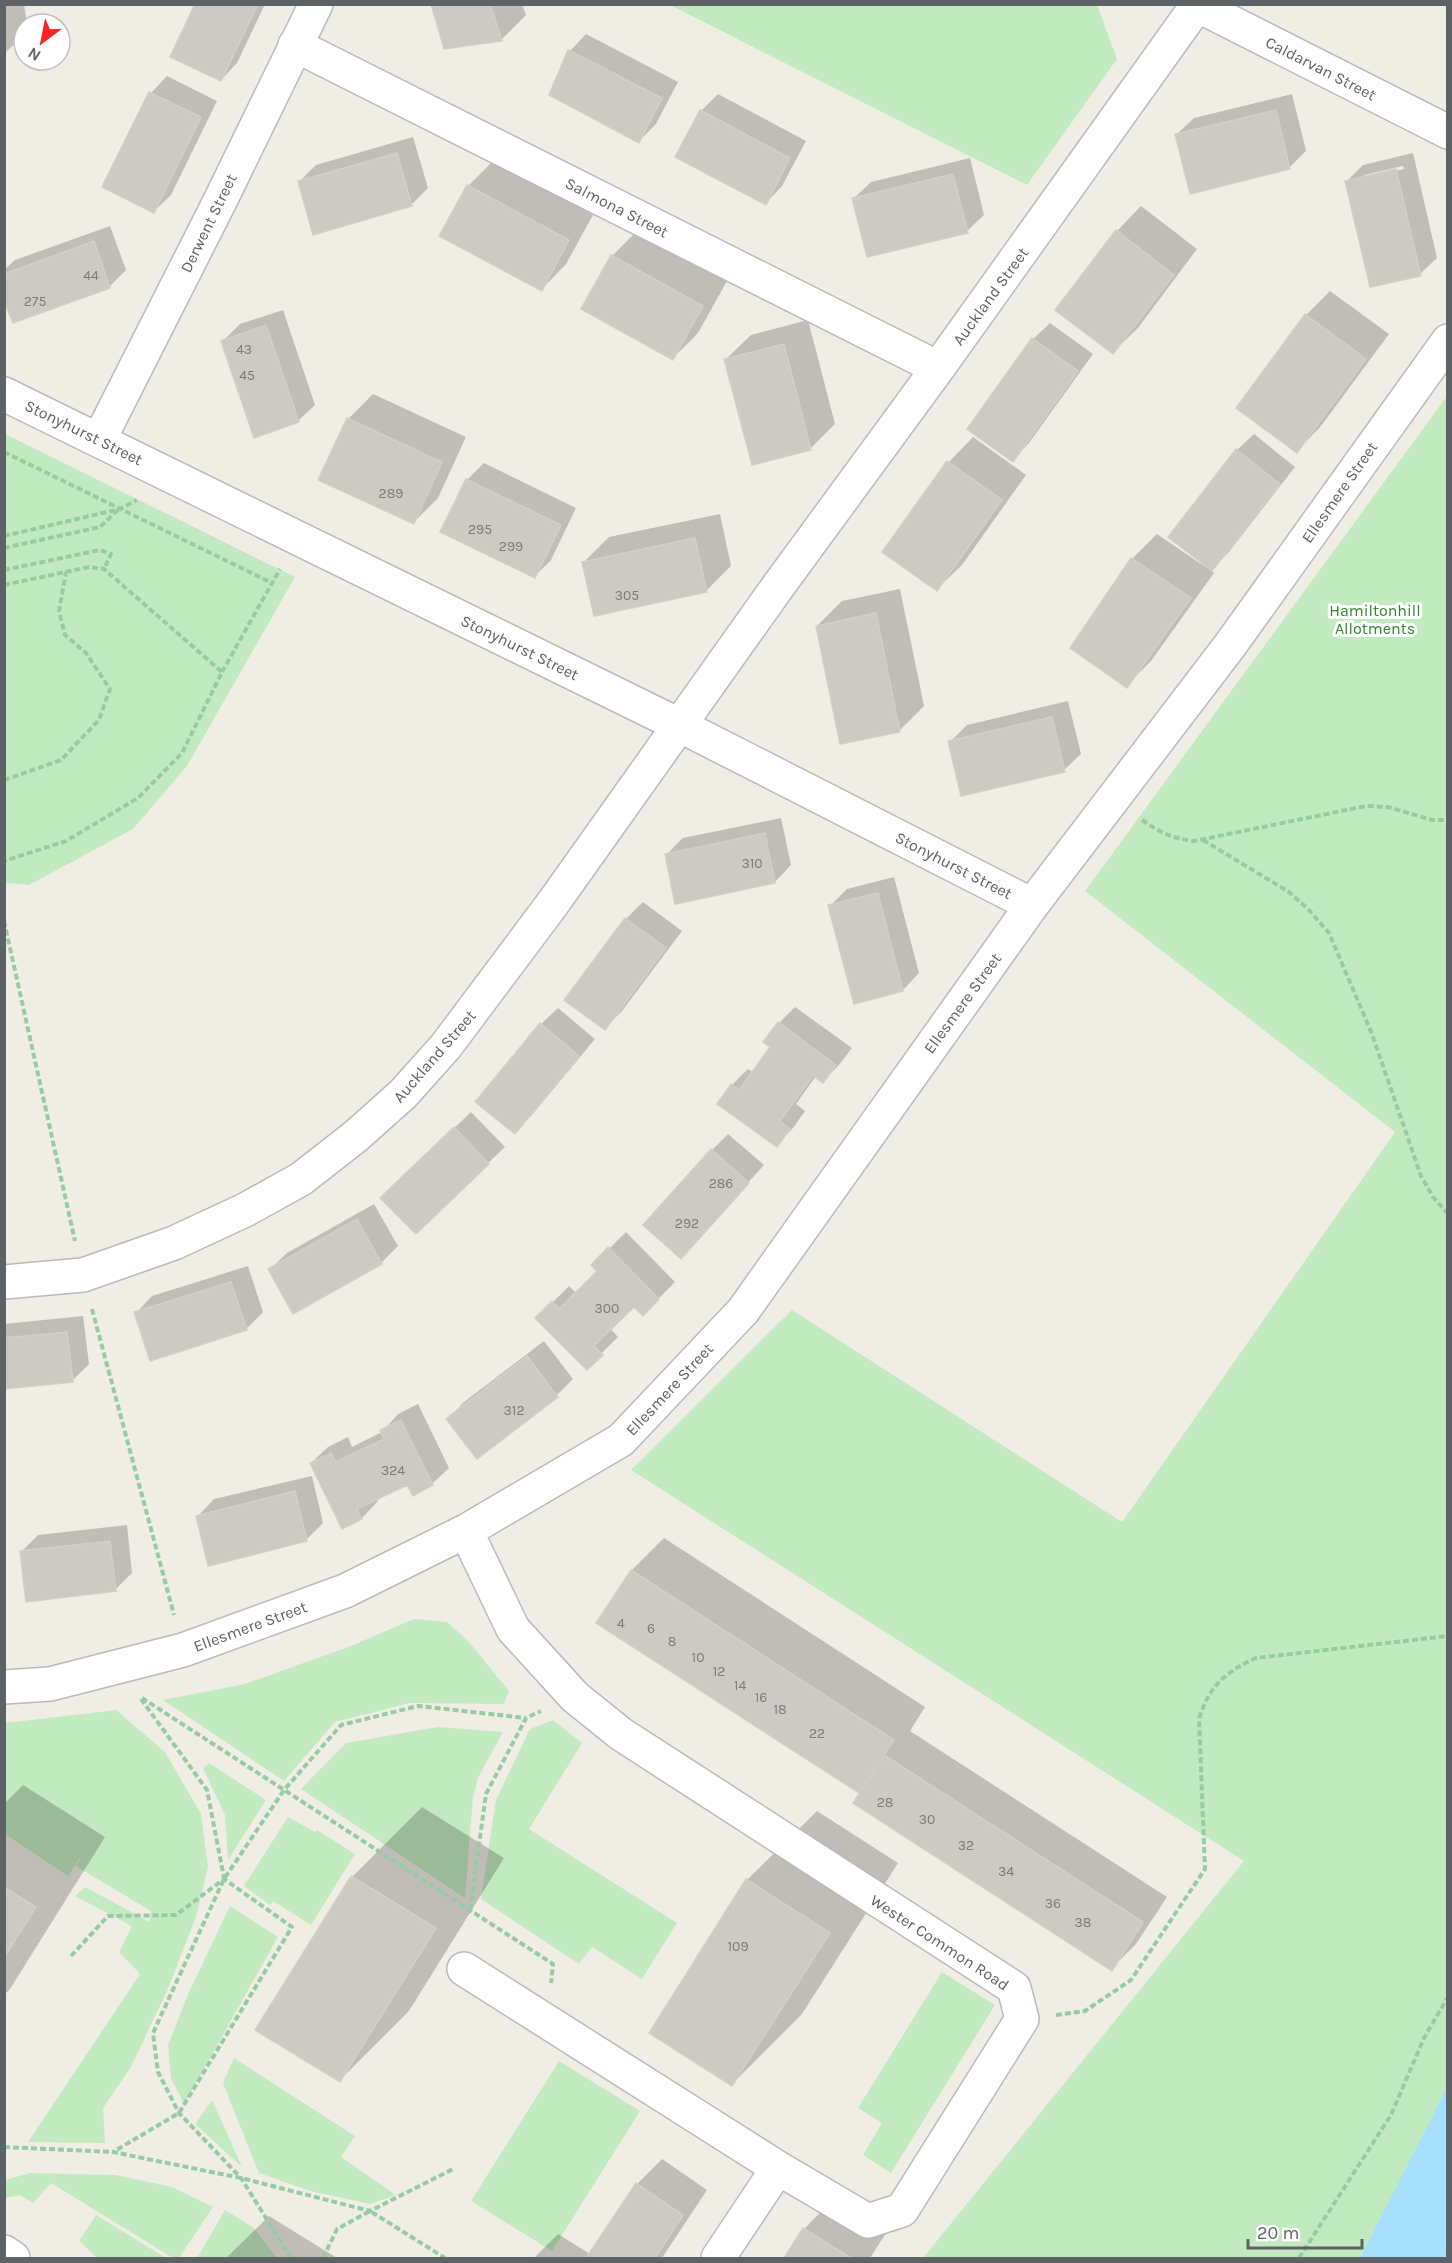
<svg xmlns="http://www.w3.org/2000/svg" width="1452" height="2263" viewBox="0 0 1452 2263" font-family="Karla,sans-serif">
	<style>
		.green { fill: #c2eabf }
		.water { fill: #a6dfff }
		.shadow { fill: #0003; fill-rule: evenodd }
		.building { fill: #cdc9c3; stroke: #d5cec2; stroke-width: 1.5 }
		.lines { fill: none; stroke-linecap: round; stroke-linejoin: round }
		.minor-casing { stroke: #b7bbc0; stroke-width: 36 }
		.path { stroke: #97cca2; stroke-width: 4; stroke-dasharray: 6 3; stroke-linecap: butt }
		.minor { stroke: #fff; stroke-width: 33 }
		.labels { text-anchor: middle; stroke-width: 6; stroke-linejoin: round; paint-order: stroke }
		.number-label { font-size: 14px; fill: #787c7d }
		.street-label { font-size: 16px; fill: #5c6266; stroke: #fff }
		.park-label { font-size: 16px; fill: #30842e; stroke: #fff }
	</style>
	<rect width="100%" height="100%" fill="#f0ede5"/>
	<!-- green -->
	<path class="green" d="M670 5H1097L1117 59 1027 185Z
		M1447 396 1448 2088 1360 2258H923L1244 1861 631 1470 792 1310 1122 1522 1395 1132 1085 891Z
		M5 434 295 577 187 766 133 829 29 885 5 883Z
		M414 1619 447 1622 468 1641 509 1691 504 1704 410 1703 335 1722 284 1781 163 1700 245 1684 351 1646Z
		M116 1710 165 1752 201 1814 208 1867 196 1917 167 1991 131 2067 103 2108 105 2143 28 2142 140 1974 119 1952 132 1926 75 1896 85 1887 150 1922 151 1911 76 1866 87 1847 68 1876 5 1834V1723Z
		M553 1720 582 1743 529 1829 677 1923 642 1979 592 1947 579 1964 481 1899 496 1800 530 1729Z
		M438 1727 503 1732 478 1778 473 1797 465 1898 301 1789 346 1743Z
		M209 1763 266 1800 228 1860 225 1815 203 1768Z
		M288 1817 315 1832 317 1830 355 1854 311 1925 273 1901 270 1905 244 1886Z
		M230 1906 278 1937 184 2104 171 2078 168 2045 189 1992Z
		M942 1972 995 2005 891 2173 863 2155 882 2123 858 2108Z
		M234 2058 355 2136 341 2157 396 2195 370 2204 310 2191 259 2173 223 2083Z
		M559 2061 640 2111 552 2251 471 2201Z
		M212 2100 242 2167 195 2124Z
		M30 2173 116 2175 172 2187 213 2207 179 2258H173L51 2183 33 2203 20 2195 5 2198V2180Z
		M225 2210 254 2228 277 2258H197Z
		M96 2215 166 2258H97L79 2241Z"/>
	<!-- water -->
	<path class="water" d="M1447 2088V2253L1444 2258H1360Z"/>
	<!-- shadow -->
	<path class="shadow" d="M4 4H24L27 24H24V35L4 54Z
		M197 4H265L237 63 221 80Z
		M432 4H522L526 15 501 40Z
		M586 34 678 82 656 124 639 141 570 51Z
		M167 76 217 101 171 195 154 211 104 187 151 93Z
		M718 94 806 141 782 186 766 203 701 111Z
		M1292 94 1306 151 1289 168 1177 134 1194 118Z
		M413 137 428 188 411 205 299 182 316 165Z
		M1413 153 1437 258 1420 274 1347 181 1363 165ZM1403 166 1404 169 1364 178V175Z
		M970 158 984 215 967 231 854 198 871 182Z
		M493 161 593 215 566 264 542 289 468 186Z
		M1141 206 1197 249 1138 328 1113 352 1117 231Z
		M110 226 126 270 109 287 4 296V270L15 260Z
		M637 231 727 281 698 333 673 358 612 256Z
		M1330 291 1389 334 1321 426 1297 451 1306 315Z
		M283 310 315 405 298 421 223 341 240 324Z
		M808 320 835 424 810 449 726 359 751 335Z
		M1050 323 1093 354 1029 443 1013 460 1033 339Z
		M373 394 466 437 438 498 414 522 348 419Z
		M1254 434 1295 467 1228 553 1211 570 1214 573 1151 661 1126 686 1132 559 1157 534 1201 564 1237 450Z
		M973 437 1026 475 962 565 937 589 884 552 949 462Z
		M484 463 576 508 551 560 535 576 467 480Z
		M720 514 731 566 706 591 584 562 609 537Z
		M900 589 924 706 899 731 817 626 842 601Z
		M1068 701 1081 754 1064 770 950 742 967 725Z
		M781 818 791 865 775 882 666 855 683 838Z
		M894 877 919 973 903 990 830 906 847 889Z
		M643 902 682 931 622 1011 605 1028 567 999 626 919Z
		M795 1007 852 1048 839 1065 823 1081 816 1076 796 1104 805 1111 793 1128 777 1145 732 1085 748 1069 754 1073 773 1047 779 1023Z
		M558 1008 595 1039 531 1116 514 1132 541 1024Z
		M471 1112 505 1147 416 1232 399 1181Z
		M728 1134 764 1165 681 1257 712 1150Z
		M374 1204 398 1246 381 1263 294 1312 270 1269 287 1253Z
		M626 1232 675 1282 643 1314 634 1305 610 1328 618 1337 587 1368 537 1318 569 1286 577 1294 599 1271 593 1265Z
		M248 1266 263 1312 246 1329 136 1313 152 1296Z
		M83 1316 89 1364 72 1381 4 1388V1324Z
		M544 1341 573 1379 557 1395 477 1457 448 1419 464 1402Z
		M418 1404 449 1468 432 1484 408 1483 376 1498 378 1501 362 1518 342 1527 311 1463 328 1447 348 1437 352 1447 382 1432 398 1414Z
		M312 1476 323 1523 306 1540 198 1516 214 1499Z
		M127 1525 132 1573 115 1590 22 1551 38 1535Z
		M664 1538 925 1707 910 1731 1167 1897 1136 1944 1111 1969 864 1786 859 1791 598 1623 632 1570Z
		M23 1785 105 1837 10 1989 4 1995V1804Z
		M422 1807 504 1858 409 2011 340 2080 258 2029 352 1877Z
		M817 1811 898 1863 802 2014 732 2084 747 1880Z
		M662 2159 707 2190 662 2258H534L558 2234 590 2254 637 2184Z
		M836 2197 888 2230 870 2258H786L804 2229Z
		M269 2216 337 2258H226Z"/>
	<!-- building -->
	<path class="building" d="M195 4H258L221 81 170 57Z
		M431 4H490L502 41 444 49Z
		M568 50 662 98 639 143 549 95Z
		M149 92 201 117 154 213 102 187Z
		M700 110 790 158 766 205 675 157Z
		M1276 110 1290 169 1190 194 1175 134Z
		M397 153 412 206 313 235 298 181Z
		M1396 169 1421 276 1370 287 1345 181Z
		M953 174 968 233 867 257 852 198Z
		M467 185 569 240 542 291 439 236Z
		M1116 230 1174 275 1113 354 1055 310Z
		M94 241 110 288 13 323 4 300V274Z
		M611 255 703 306 673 360 581 309Z
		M1305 314 1366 359 1297 453 1236 408Z
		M266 325 299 422 254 438 221 341Z
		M1032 338 1078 371 1013 462 967 429Z
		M784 344 811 450 752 465 724 359Z
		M347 418 442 462 414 524 318 480Z
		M1236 449 1280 484 1212 571 1168 537Z
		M947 461 1002 500 937 591 882 552Z
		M466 479 561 525 535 578 440 532Z
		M695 538 707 592 594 616 582 562Z
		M1131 558 1191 598 1127 688 1070 648Z
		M876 613 900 732 840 744 816 626Z
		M1052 717 1065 772 961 796 948 741Z
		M765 833 775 883 675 904 665 854Z
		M878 893 903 991 854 1004 828 905Z
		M625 918 666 948 605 1030 564 1000Z
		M778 1022 836 1065 823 1083 813 1076 780 1121 790 1129 777 1147 717 1104 731 1084 739 1090 770 1047 763 1042Z
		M540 1023 579 1056 515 1134 475 1102Z
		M454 1127 489 1164 416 1234 380 1198Z
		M711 1149 749 1183 681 1259 643 1225Z
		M357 1219 382 1264 293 1314 268 1269Z
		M608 1247 659 1299 643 1316 634 1307 594 1346 603 1355 587 1370 535 1318 552 1301 559 1309 597 1271 591 1265Z
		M231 1282 247 1330 150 1361 134 1312Z
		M67 1332 73 1382 4 1389V1338Z
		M527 1356 558 1397 477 1459 446 1419Z
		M401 1420 433 1485 413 1496 407 1485 357 1509 362 1519 342 1529 310 1463 331 1453 336 1462 384 1439 380 1430Z
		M295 1491 307 1541 208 1566 196 1516Z
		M110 1541 116 1591 26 1602 20 1551Z
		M631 1570 894 1740 859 1793 596 1623Z
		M884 1755 1143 1922 1112 1971 853 1803Z
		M351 1876 436 1928 340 2082 255 2030Z
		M746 1879 830 1933 732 2086 649 2033Z
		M4 1887 36 1907 4 1958Z
		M636 2183 683 2215 655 2258H586Z
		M803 2228 851 2258H784Z"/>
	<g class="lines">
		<!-- minor casing -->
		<g class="minor-casing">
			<path id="minor" d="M1195 4 1448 132
				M295 45 938 368
				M4 394 679 725 1032 905
				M99 440 220 201 316 4
				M4 1282 83 1275 174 1243 245 1210 301 1179 356 1136 403 1094 446 1046 553 903 779 585 938 368 1198 4
				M4 1687 50 1684 183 1650 345 1591 466 1531 621 1440 743 1311 1032 905 1231 644 1448 341
				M464 1969 778 2168 868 2221 902 2210 1022 2019 1014 1988 621 1734 575 1697 513 1629 466 1531
				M4 2252 13 2258
				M718 2258 778 2168"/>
		</g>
		<!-- path -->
		<path class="path" d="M4 452 272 583
			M4 536 120 509 137 500
			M4 548 100 527 119 509
			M4 570 100 550 111 554 104 569
			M4 585 89 567 104 569 222 672 182 753 138 798 66 841 4 861
			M222 672 280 569
			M4 780 61 760 99 720 110 689 86 653 65 635 59 611 66 572
			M1142 820C1159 832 1174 839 1194 841L1366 806 1388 807 1432 820H1448
			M1203 840 1289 892 1308 909 1329 933 1372 1034 1421 1176 1433 1197 1448 1214
			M4 921 75 1241
			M92 1309 174 1615
			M142 1698 553 1964 551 1983
			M141 1699 207 1790 224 1878
			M470 1910 486 1794 526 1718 541 1711
			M71 1956 108 1916 176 1915 224 1879 292 1927 179 2113 113 2152
			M1056 2015 1085 2011 1131 1980 1205 1869 1199 1719C1209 1686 1225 1672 1256 1658L1448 1636
			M4 2147 113 2152 241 2178 370 2211 453 2169
			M291 2258 241 2178 179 2113 158 2072 153 2033 224 1879 284 1790 341 1725 418 1706 526 1718
			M323 2258 337 2229 370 2211 445 2258
			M1299 2258 1391 2115 1424 2038 1448 1997"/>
		<!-- minor -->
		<use href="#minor" class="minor"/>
	</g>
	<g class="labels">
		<!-- number labels -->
		<g class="number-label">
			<text x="91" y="280">44</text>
			<text x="35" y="306">275</text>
			<text x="244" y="354">43</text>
			<text x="247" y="380">45</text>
			<text x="391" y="498">289</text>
			<text x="480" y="534">295</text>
			<text x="511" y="551">299</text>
			<text x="627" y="600">305</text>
			<text x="752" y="868">310</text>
			<text x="721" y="1188">286</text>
			<text x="687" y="1228">292</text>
			<text x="607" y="1313">300</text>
			<text x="514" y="1415">312</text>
			<text x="393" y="1475">324</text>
			<text x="621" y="1628">4</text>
			<text x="651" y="1633">6</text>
			<text x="672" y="1646">8</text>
			<text x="698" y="1662">10</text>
			<text x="719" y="1676">12</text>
			<text x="740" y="1690">14</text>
			<text x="761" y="1702">16</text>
			<text x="780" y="1714">18</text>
			<text x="817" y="1738">22</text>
			<text x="885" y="1807">28</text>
			<text x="927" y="1824">30</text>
			<text x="966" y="1850">32</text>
			<text x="1006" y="1876">34</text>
			<text x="1053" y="1908">36</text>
			<text x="1083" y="1927">38</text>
			<text x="738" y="1951">109</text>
		</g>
		<!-- street labels -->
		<g class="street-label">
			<text transform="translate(1321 68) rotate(27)" y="6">Caldarvan Street</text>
			<text transform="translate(617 207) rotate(27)" y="6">Salmona Street</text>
			<text transform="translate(208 223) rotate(-64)" y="6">Derwent Street</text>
			<text transform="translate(990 296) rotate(-54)" y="6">Auckland Street</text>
			<text transform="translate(84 432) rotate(26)" y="6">Stonyhurst Street</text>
			<text transform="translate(1339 492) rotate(-55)" y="6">Ellesmere Street</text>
			<text transform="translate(520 647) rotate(26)" y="6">Stonyhurst Street</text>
			<text transform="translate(954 865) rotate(27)" y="6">Stonyhurst Street</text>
			<text transform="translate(962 1003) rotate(-54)" y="6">Ellesmere Street</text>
			<text transform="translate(434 1056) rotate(-49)" y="6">Auckland Street</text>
			<text transform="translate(669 1389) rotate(-47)" y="6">Ellesmere Street</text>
			<text transform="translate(250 1626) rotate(-20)" y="6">Ellesmere Street</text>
			<text transform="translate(940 1942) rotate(33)" y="6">Wester Common Road</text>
		</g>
		<!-- park labels -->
		<g class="park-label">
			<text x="1375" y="616">Hamiltonhill<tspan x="1375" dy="18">Allotments</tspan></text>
		</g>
	</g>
	<!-- border -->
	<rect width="1452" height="2263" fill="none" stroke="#5c6266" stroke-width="12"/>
	<!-- north arrow -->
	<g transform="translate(42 42) rotate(212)"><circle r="28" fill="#ffffff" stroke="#bec0c2" stroke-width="1.5"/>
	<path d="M0-4.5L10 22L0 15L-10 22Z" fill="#f72423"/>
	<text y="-9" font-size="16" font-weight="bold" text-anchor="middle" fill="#5c6266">N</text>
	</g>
	<!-- scale -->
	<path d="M1248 2239v9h114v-9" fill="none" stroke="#5c6266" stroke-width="3"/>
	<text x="1257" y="2239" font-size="18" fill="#5c6266" stroke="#ffffff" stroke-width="4.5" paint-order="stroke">20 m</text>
</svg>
